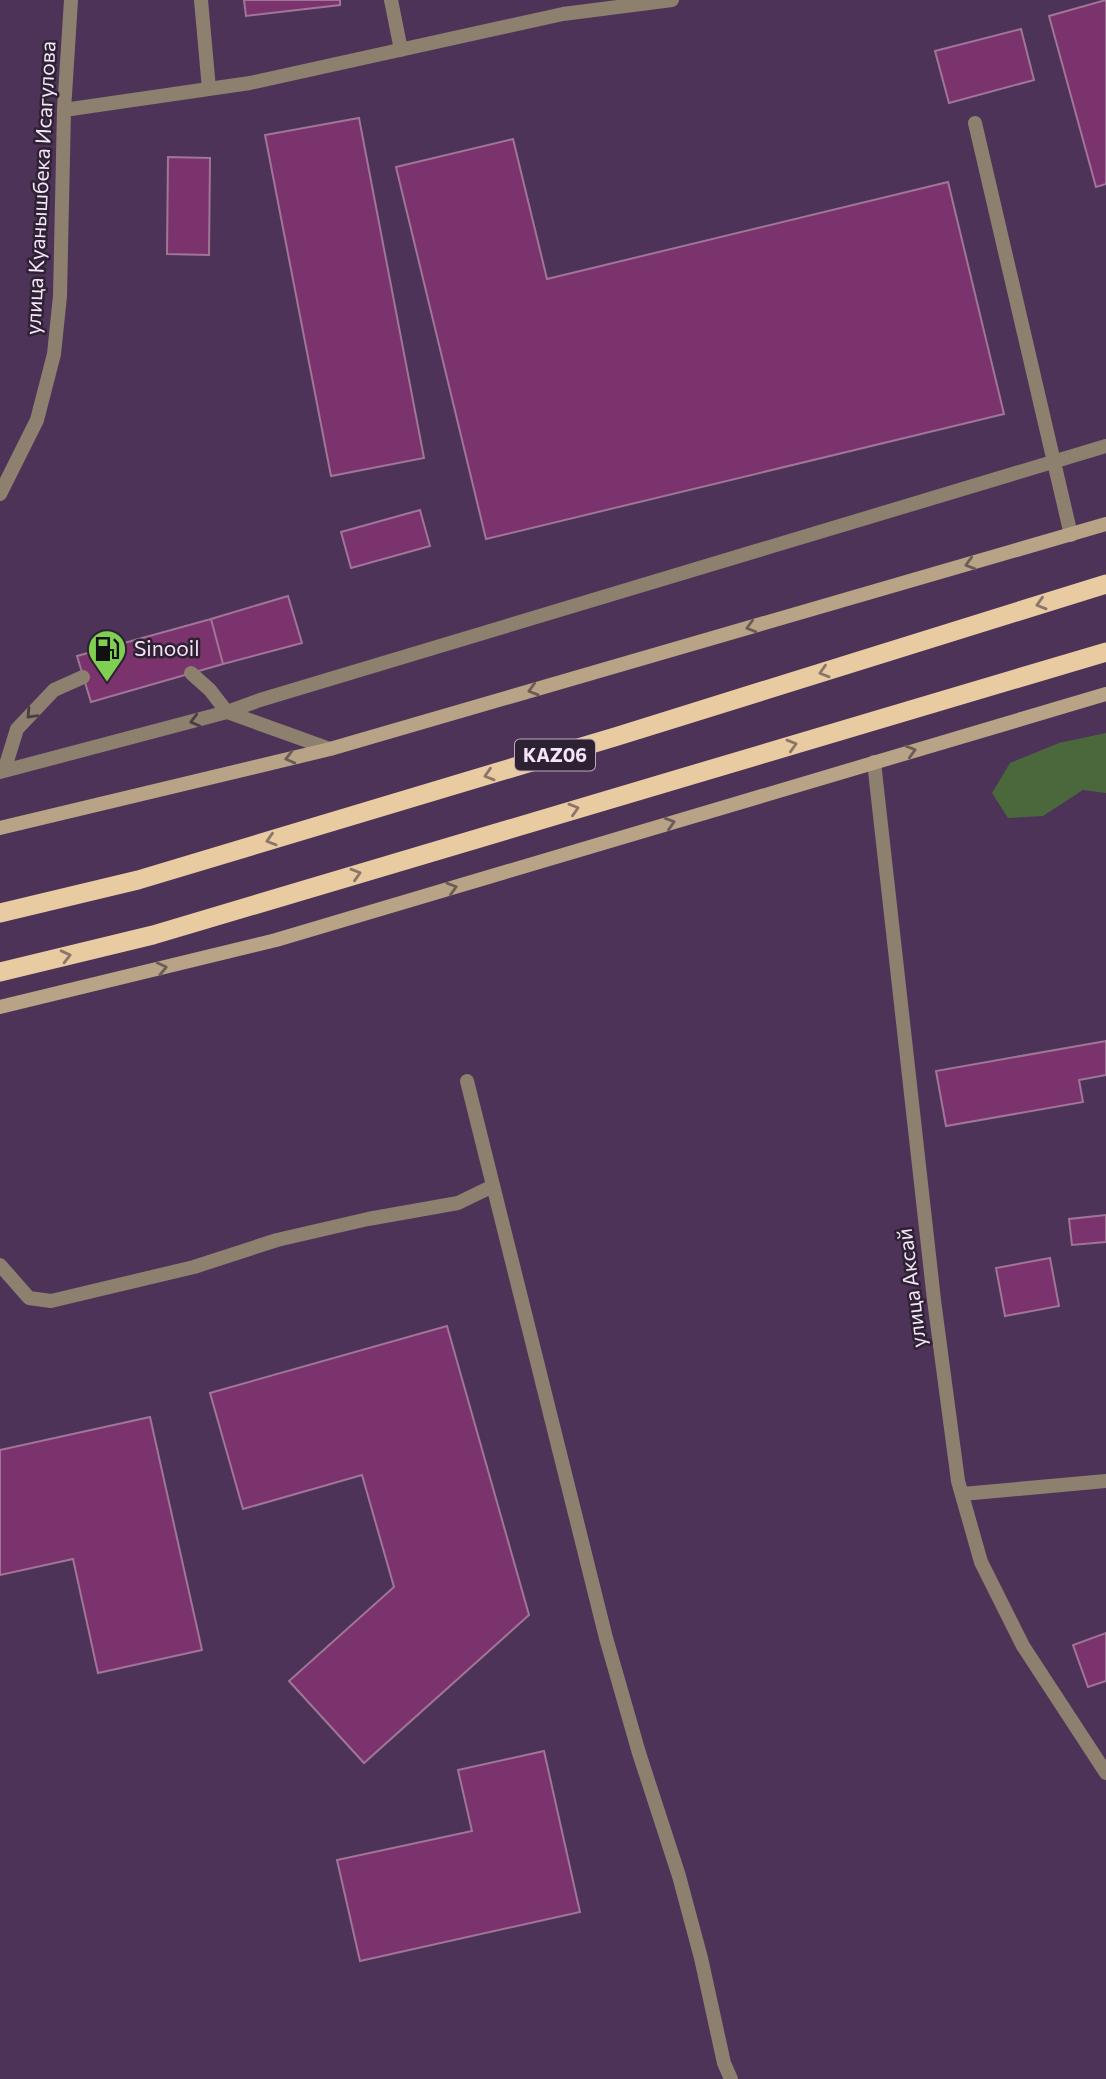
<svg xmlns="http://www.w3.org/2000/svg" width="1106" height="2079" viewBox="0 0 1106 2079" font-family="Commissioner,sans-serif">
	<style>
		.green { fill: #4a683b }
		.building { fill: #7b336d; stroke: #a07595; stroke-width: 2 }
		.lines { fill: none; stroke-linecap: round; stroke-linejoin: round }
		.service { stroke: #8d806e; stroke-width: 14 }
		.minor { stroke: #8d806e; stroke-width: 14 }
		.secondary { stroke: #b9a386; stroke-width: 14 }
		.trunk { stroke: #e9cba1; stroke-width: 19 }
		.oneway { stroke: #6c5c58 }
		.oneway2 { stroke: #8b766a }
		.oneway3 { stroke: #4a3e44 }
		.labels { text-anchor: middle; stroke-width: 5; stroke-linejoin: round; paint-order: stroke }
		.shield { fill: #2d2132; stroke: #b9aabf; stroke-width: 2 }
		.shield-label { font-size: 19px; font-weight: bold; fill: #f5e5fb }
		.street-label { font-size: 21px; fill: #f5e5fb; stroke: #2d2132 }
		.poi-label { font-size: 21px; fill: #f5e5fb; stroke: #2d2132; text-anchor: start }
	</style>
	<rect width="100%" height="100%" fill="#4e3358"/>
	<!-- green -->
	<path class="green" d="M1106 733V793L1083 790 1043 816 1008 818 992 793 1010 763 1059 743Z"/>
	<!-- building -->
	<path class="building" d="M244 0H340V5L246 16Z
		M1106 0V184L1096 187 1049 16Z
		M1021 29 1034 80 949 103 935 51Z
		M359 118 424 458 331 476 265 135Z
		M513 139 547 279 948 182 1004 414 486 539 396 167Z
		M168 157 210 158 209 255 167 254Z
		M420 510 430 546 351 568 341 532Z
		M288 596 302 643 223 664 211 619Z
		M211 619 223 664 91 702 77 656Z
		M1106 1041V1075L1079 1080 1083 1102 946 1126 936 1071Z
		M1106 1215V1242L1072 1245 1069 1219Z
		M1050 1258 1059 1306 1005 1316 996 1268Z
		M447 1326 529 1615 364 1763 289 1681 394 1587 362 1475 243 1509 210 1393Z
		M150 1417 202 1650 98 1673 73 1559 0 1575V1450Z
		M1106 1633V1681L1088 1687 1073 1645Z
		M544 1751 580 1912 360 1961 337 1860 472 1831 458 1770Z"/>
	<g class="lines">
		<!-- service -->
		<path class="service" d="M201 0 209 89
			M391 0 401 50
			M64 110 250 83 563 14 672 0
			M975 123 1071 535
			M191 673 210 690 227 712 260 700 1106 446
			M4 771 17 729 54 690 83 677
			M0 772 227 712 330 749
			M0 1265 29 1298 51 1301 194 1267 277 1240 368 1219 458 1203 493 1186
			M962 1494 1106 1481"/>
		<!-- minor -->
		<path class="minor" d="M0 494 37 420 54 354 60 296 64 110 71 0
			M874 762 934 1300 958 1481 981 1562 1023 1646 1106 1773
			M467 1081 606 1638 639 1753 679 1876 701 1958 724 2063 731 2079"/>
		<!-- secondary -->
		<path class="secondary" d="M0 828 330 749 1106 524
			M0 1007 276 940 1106 694"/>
		<!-- trunk -->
		<path class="trunk" d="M0 913 138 880 618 736 1106 584
			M0 972 153 935 1106 652"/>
	</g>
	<!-- one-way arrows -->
	<defs><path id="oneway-chevron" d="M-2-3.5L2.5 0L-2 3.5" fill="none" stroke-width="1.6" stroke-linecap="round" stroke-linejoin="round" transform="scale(1.75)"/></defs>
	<g class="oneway">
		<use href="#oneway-chevron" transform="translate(970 564) rotate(164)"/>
		<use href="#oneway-chevron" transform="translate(751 627) rotate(164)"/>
		<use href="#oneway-chevron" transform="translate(533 690) rotate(164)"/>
		<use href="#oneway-chevron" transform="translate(911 751) rotate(-16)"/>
		<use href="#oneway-chevron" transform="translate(290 758) rotate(166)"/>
		<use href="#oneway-chevron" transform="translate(670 823) rotate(-17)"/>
		<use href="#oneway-chevron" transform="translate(452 888) rotate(-17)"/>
		<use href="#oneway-chevron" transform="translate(162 968) rotate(-13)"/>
	</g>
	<g class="oneway2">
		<use href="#oneway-chevron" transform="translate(1041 604) rotate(163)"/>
		<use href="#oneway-chevron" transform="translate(824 672) rotate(163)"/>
		<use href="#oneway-chevron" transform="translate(792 745) rotate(-16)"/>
		<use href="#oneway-chevron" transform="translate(489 775) rotate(163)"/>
		<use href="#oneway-chevron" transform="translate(574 809) rotate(-17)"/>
		<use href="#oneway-chevron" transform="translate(271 840) rotate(163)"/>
		<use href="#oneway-chevron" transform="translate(356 874) rotate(-17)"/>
		<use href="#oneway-chevron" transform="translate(66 956) rotate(-14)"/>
	</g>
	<g class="oneway3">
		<use href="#oneway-chevron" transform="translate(31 714) rotate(133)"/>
		<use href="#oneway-chevron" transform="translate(195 721) rotate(165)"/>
	</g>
	<!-- icons -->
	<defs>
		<g id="fuel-pin" transform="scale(2.0125)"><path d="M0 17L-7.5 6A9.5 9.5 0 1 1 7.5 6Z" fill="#7fd052" stroke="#2d2132"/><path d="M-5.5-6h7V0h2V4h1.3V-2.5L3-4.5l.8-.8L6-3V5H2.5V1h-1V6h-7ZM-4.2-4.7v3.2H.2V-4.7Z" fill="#111"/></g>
	</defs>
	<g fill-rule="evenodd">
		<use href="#fuel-pin" x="107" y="649"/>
	</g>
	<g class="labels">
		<!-- shield labels -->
		<rect class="shield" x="515" y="739.5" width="80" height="31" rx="5"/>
		<g class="shield-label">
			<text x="555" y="762">KАZ06</text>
		</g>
		<!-- street labels -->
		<g class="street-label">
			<text transform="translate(41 188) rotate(-87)" y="7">улица Куанышбека Исагулова</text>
			<text transform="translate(912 1288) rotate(-97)" y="7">улица Аксай</text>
		</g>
		<!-- poi labels -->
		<g class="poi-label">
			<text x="134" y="656">Sinooil</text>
		</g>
	</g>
</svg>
